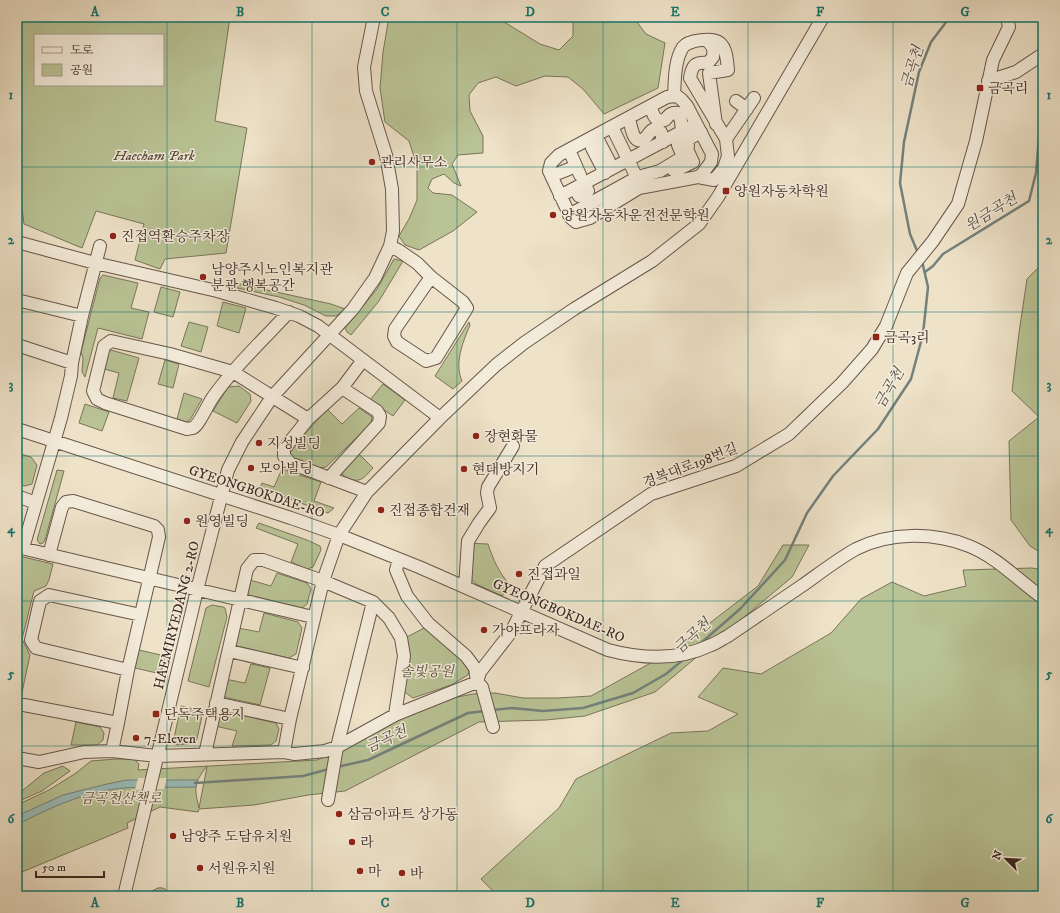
<svg xmlns="http://www.w3.org/2000/svg" width="1060" height="913" viewBox="0 0 1060 913" font-family="'IM FELL DW Pica','Noto Serif KR',serif">
	<style>
		.green { fill: #b9c395; stroke: #7a755a; fill-rule: evenodd }
		.water { fill: #9abdba; stroke: #74817c }
		.pier { fill: #eee2c8 }
		.lines { fill: none; stroke-linecap: round; stroke-linejoin: round }
		.stream { stroke: #74817c; stroke-width: 2.5 }
		.minor-casing { stroke: #67564a; stroke-width: 14 }
		.minor { stroke: #f4ecdb; stroke-width: 12 }
		.grid { fill: none; stroke: #0f766e; stroke-width: 1; stroke-opacity: 0.55 }
		.poi-dot { fill: #8f2418; stroke: #f4ecdb; stroke-width: 1.5 }
		.labels { text-anchor: middle; stroke-width: 3; stroke-linejoin: round; paint-order: stroke }
		.poi-label { font-size: 14px; fill: #3a2720; stroke: #f4ecdb; text-anchor: start }
		.park-label { font-size: 14px; font-style: italic; fill: #5a4e3d; stroke: #f4ecdb }
		.street-label { font-size: 14px; fill: #3a2720; stroke: #f4ecdb }
		.water-label { font-size: 15px; font-style: italic; fill: #524c46; stroke: #f4ecdb }
		.neatline { fill: none; stroke: #0f766e; stroke-width: 1.5 }
		.grid-label { font-size: 13px; text-anchor: middle; font-weight: bold; fill: #0f766e }
	</style>
	<rect width="100%" height="100%" fill="#eee2c8"/>
	<filter id="stains"><feTurbulence type="fractalNoise" baseFrequency=".005" numOctaves="4"/><feColorMatrix values="0 0 0 0 .2 0 0 0 0 .09 0 0 0 0 .02 0 0 0 .5 -.17"/></filter>
	<radialGradient id="worn" r=".72"><stop offset=".6" stop-color="#630" stop-opacity="0"/><stop offset="1" stop-color="#630" stop-opacity=".3"/></radialGradient>
	<!-- green -->
	<path class="green" d="M17 17H230L215 121 247 128 226 253 165 259 160 269 135 260 144 224 96 211 82 248 24 224 17 167ZM35 35H163V85H35Z
		M389 17H496L540 44 559 50 573 36V17H633L646 34 665 43 658 88 604 114 583 89 568 77 545 76 516 86 496 77 478 83 469 95 470 111 483 136V153L458 155 452 164 461 186 454 183 444 174 432 179 428 188 433 193 452 195 477 212 453 231 419 250 405 245 399 236 409 219 417 200V166L409 141 385 122 380 88 383 52Z
		M394 259 403 261 379 301 351 335 347 332 345 328 377 289Z
		M1043 263V554L1030 546 1011 520 1009 441 1039 417 1012 391 1019 333 1027 279Z
		M103 275 138 283 131 308 149 312 142 339 98 328 85 377 82 372 83 358 81 352 100 278Z
		M226 281 331 304 345 309 336 316H326L304 305 279 297 233 287 228 285Z
		M161 287 180 292 173 317 154 312Z
		M223 302 246 308 239 333 217 326Z
		M189 322 208 327 201 352 181 346Z
		M469 322 470 325C463 342 454 363 462 381L453 389 435 376Z
		M111 350 139 358 127 401 113 398 119 373 104 369 108 353Z
		M165 360 179 364 173 388 158 384Z
		M383 384 405 400 393 416 370 400Z
		M239 386 250 394 251 401 237 423 213 411 228 387Z
		M184 393 202 399 190 420 186 422 177 419Z
		M85 404 109 412 102 431 79 423Z
		M359 408 372 417 371 424 326 467 318 468 290 458V453L297 443 327 409 342 424Z
		M17 453 31 457 37 465 32 484 25 486 17 484Z
		M358 453 373 468C370 471 367 475 363 478 357 483 346 479 341 473Z
		M282 469 321 482 314 501 334 508 328 513 260 488 262 483 274 487Z
		M57 470 64 471 45 540 43 543 40 544 37 540Z
		M259 523 307 540 320 546 321 550 313 567 307 569 291 562 298 544 256 528Z
		M464 543 488 544C493 559 499 573 510 585L502 596 476 584 470 578Z
		M783 545H809L792 577 655 692 585 716 546 720 479 722 345 791 308 795 254 805 199 809 198 812 160 807 127 823 128 828 17 874V805L49 790 76 773 91 761 116 759H134L139 764 138 770 317 760 348 748 395 718 442 700 473 694 495 693 523 698H557L591 696 676 649 758 586ZM206 767H207L199 808C194 787 194 784 206 767Z
		M19 556 53 564 49 580 46 586 34 591 22 639 30 655 20 702 17 703V612L21 595 17 577V564Z
		M1032 568 1043 570V896H498L481 879 559 808 576 779 671 733 708 731 738 714 698 697 723 668 761 674 831 633 861 599 892 582 924 596 966 586 963 570Z
		M277 573 307 583 311 589 307 604 302 608 251 597 246 591 250 580 271 586Z
		M212 605 223 607 225 608 227 617 209 687 188 681 206 608Z
		M264 613 298 622 302 628 296 654 289 658 237 646 235 640 238 628 259 632Z
		M428 626 470 668 468 675 451 685 413 698 402 690 410 654 405 638Z
		M139 650 165 656 161 674 135 668Z
		M251 664 270 668 260 705 228 698 224 696 225 679 245 683Z
		M181 706 203 711 197 739 194 743 177 745 174 743V738Z
		M224 711 276 723 279 729 276 741 271 745 232 746 237 731 215 726 219 714Z
		M76 722 100 727 104 733 103 740 97 745H71Z
		M63 766 70 771 42 791 17 802V795L44 773Z
		M158 888C164 887 168 890 170 896H151L152 891Z"/>
	<!-- water -->
	<path class="water" d="M127 780H197L196 787C172 788 148 786 125 788 86 791 51 807 17 825V816L63 795 107 784Z"/>
	<!-- pier -->
	<path class="pier" d="M138 778H167L164 789 135 790Z"/>
	<g class="lines">
		<!-- stream -->
		<path class="stream" d="M918 253 910 234 900 183 904 142 919 72 931 42 950 17
			M925 272 933 266 943 254 1029 201 1036 173 1039 137 1043 129
			M701 643 740 609 785 560 807 513 833 476 878 429 911 379 923 334 928 287 922 261
			M492 710 512 708 543 711 583 708 633 693 666 674 684 659
			M337 767 368 760 468 713 485 711
			M195 783 303 776 329 769"/>
		<!-- minor casing -->
		<g class="minor-casing">
			<path id="minor" d="M988 81 1016 72 1043 54
				M674 96C675 81 674 61 683 47 688 40 713 37 720 43 727 49 727 62 728 70L709 73 716 124
				M677 96 682 100 687 106 712 154 711 162 702 174 698 177 639 188 590 218 576 222 571 218 549 171 551 163 559 155 667 97Z
				M736 101 747 109
				M650 106 654 116 658 121 665 120C669 115 671 112 678 113L681 121 682 132
				M629 118C631 125 633 148 645 138 649 135 649 131 654 129L661 132 663 142
				M612 127 637 178
				M596 136 609 161
				M726 139 754 98
				M592 148 605 173
				M569 150 580 175
				M673 170H677L693 162 686 147 688 146
				M559 173 569 169
				M698 177 714 180 724 168 728 156 726 139 690 78C692 65 695 62 708 63L713 57C714 49 713 45 706 40
				M575 188 579 196 588 191 584 183
				M560 196 696 124
				M569 215 638 177 660 171 683 157 678 145 701 132
				M17 242 95 263 217 291 276 308 299 316 318 326 440 418
				M390 246 398 250 417 263 431 277 463 302 467 308 436 358 426 361 397 342 394 336 395 329 431 277
				M17 300 82 316
				M289 312C263 340 235 366 213 397 208 404 199 425 193 428 192 428 187 429 187 429L105 403 97 399 93 391 104 346 111 341 170 354 233 372 308 419 284 449V456L290 463 367 492
				M17 345 72 363
				M308 419 342 388 363 360
				M17 429 291 518 339 535 419 567 608 650C642 659 678 661 711 645 717 643 722 639 728 636 753 619 778 602 803 585 820 573 838 559 856 549 890 532 934 532 969 546 997 557 1019 581 1043 598
				M329 478 379 423 380 416 377 411 342 388
				M17 496 36 503
				M17 547 313 617
				M23 548 61 418 71 376 72 363 82 316 100 246
				M49 555 62 507 66 502 73 501 154 526 158 530 159 537 128 670 118 723
				M399 559 396 570 407 596 428 623 466 656 475 668 477 682 482 687 493 727
				M465 587 468 541 479 523 490 508 487 493 488 487 513 446
				M229 651 303 668
				M128 670 36 648 31 640 40 601 49 595 141 615
				M216 703 290 719
				M17 707 19 705H24L118 723 112 751
				M284 752 290 719 323 581 339 535 367 492 440 418 496 365 524 343 574 309 652 261 699 224 718 197 823 17
				M205 754 247 569 254 560H263L323 581 373 602 389 618 401 638 404 656 395 715
				M17 758 39 762 84 752 112 751 157 756 284 752 295 754 325 751 337 747 395 715 477 682 480 672 511 632 545 566 651 494 736 466 789 434 842 383 872 349 886 326 907 273 933 241 958 204 976 141 993 60 1009 27 1007 17
				M328 800 337 747 373 602
				M124 896 197 590 228 470 242 442 272 397 353 309 375 278 390 246 393 231 392 189 386 155 366 91 364 67 374 17"/>
		</g>
		<!-- minor -->
		<use href="#minor" class="minor"/>
	</g>
	<!-- grid -->
	<path class="grid" d="M167 17V896M312 17V896M457 17V896M603 17V896M748 17V896M893 17V896M17 167H1043M17 312H1043M17 456H1043M17 601H1043M17 746H1043"/>
	<!-- markers -->
	<g class="poi-dot">
		<rect x="976" y="84" width="8" height="8" rx="2"/>
		<circle cx="372" cy="162" r="4"/>
		<rect x="722" y="187" width="8" height="8" rx="2"/>
		<circle cx="553" cy="215" r="4"/>
		<circle cx="113" cy="236" r="4"/>
		<circle cx="203" cy="277" r="4"/>
		<rect x="872" y="333" width="8" height="8" rx="2"/>
		<circle cx="476" cy="436" r="4"/>
		<circle cx="259" cy="443" r="4"/>
		<circle cx="251" cy="468" r="4"/>
		<circle cx="464" cy="469" r="4"/>
		<circle cx="381" cy="510" r="4"/>
		<circle cx="187" cy="521" r="4"/>
		<circle cx="519" cy="574" r="4"/>
		<circle cx="484" cy="630" r="4"/>
		<rect x="152" y="710" width="8" height="8" rx="2"/>
		<circle cx="136" cy="738" r="4"/>
		<circle cx="339" cy="814" r="4"/>
		<circle cx="173" cy="836" r="4"/>
		<circle cx="352" cy="842" r="4"/>
		<circle cx="200" cy="868" r="4"/>
		<circle cx="360" cy="871" r="4"/>
		<circle cx="402" cy="873" r="4"/>
	</g>
	<g class="labels">
		<!-- poi labels -->
		<g class="poi-label">
			<text x="988" y="93">금곡리</text>
			<text x="380" y="167">관리사무소</text>
			<text x="734" y="196">양원자동차학원</text>
			<text x="561" y="220">양원자동차운전전문학원</text>
			<text x="121" y="241">진접역환승주차장</text>
			<text x="211" y="274">남양주시노인복지관<tspan x="211" dy="16">분관 행복공간</tspan></text>
			<text x="884" y="342">금곡3리</text>
			<text x="484" y="441">장현화물</text>
			<text x="267" y="448">지성빌딩</text>
			<text x="259" y="473">모아빌딩</text>
			<text x="472" y="474">현대방지기</text>
			<text x="389" y="515">진접종합건재</text>
			<text x="195" y="526">원영빌딩</text>
			<text x="527" y="579">진접과일</text>
			<text x="492" y="635">가야프라자</text>
			<text x="164" y="719">단독주택용지</text>
			<text x="144" y="743">7-Eleven</text>
			<text x="347" y="819">삼금아파트 상가동</text>
			<text x="181" y="841">남양주 도담유치원</text>
			<text x="360" y="847">라</text>
			<text x="208" y="873">서원유치원</text>
			<text x="368" y="876">마</text>
			<text x="410" y="878">바</text>
		</g>
		<!-- park labels -->
		<g class="park-label">
			<text x="154" y="160">Haecham Park</text>
			<text x="427" y="676">솔빛공원</text>
			<text x="121" y="803">금곡천산책로</text>
		</g>
		<!-- street labels -->
		<g class="street-label">
			<text transform="translate(690 465) rotate(-21)" y="5">경복대로198번길</text>
			<text transform="translate(257 491) rotate(18)" y="5">GYEONGBOKDAE-RO</text>
			<text transform="translate(559 610) rotate(23)" y="5">GYEONGBOKDAE-RO</text>
			<text transform="translate(176 615) rotate(-76)" y="5">HAEMIRYEDANG 2-RO</text>
		</g>
		<!-- water labels -->
		<g class="water-label">
			<text transform="translate(912 67) rotate(-73)" y="5">금곡천</text>
			<text transform="translate(991 212) rotate(-32)" y="5">원금곡천</text>
			<text transform="translate(889 388) rotate(-60)" y="5">금곡천</text>
			<text transform="translate(692 636) rotate(-42)" y="5">금곡천</text>
			<text transform="translate(386 739) rotate(-24)" y="5">금곡천</text>
		</g>
	</g>
	<!-- margin -->
	<rect width="1060" height="913" fill="none" stroke="#eee2c8" stroke-width="44"/>
	<!-- legend -->
	<rect x="34" y="34" width="130" height="52" fill="#f4ecdb" stroke="#aa9d90"/>
	<rect x="42" y="47" width="20" height="6" fill="#f4ecdb" stroke="#aa9d90"/>
	<text x="70" y="54" font-size="12" fill="#3a2720">도로</text>
	<rect x="42" y="64" width="20" height="12" fill="#b9c395" stroke="#aa9d90"/>
	<text x="70" y="74" font-size="12" fill="#3a2720">공원</text>
	<!-- north arrow -->
	<g transform="translate(1006 859) rotate(294)" stroke="#f4ecdb" stroke-width="3" paint-order="stroke">
	<path d="M0-3L7 15L0 10L-7 15Z" fill="#3a2720"/>
	<text y="-6" font-size="11" font-weight="bold" text-anchor="middle" fill="#3a2720">N</text>
	</g>
	<!-- scale -->
	<path d="M36 871v6h68v-6" fill="none" stroke="#3a2720" stroke-width="2"/>
	<text x="42" y="871" font-size="12" fill="#3a2720" stroke="#f4ecdb" stroke-width="3" paint-order="stroke">50 m</text>
	<rect x="22" y="22" width="1016" height="869" class="neatline"/>
	<g class="grid-label">
		<text x="95" y="16">A</text>
		<text x="240" y="16">B</text>
		<text x="385" y="16">C</text>
		<text x="530" y="16">D</text>
		<text x="675" y="16">E</text>
		<text x="820" y="16">F</text>
		<text x="965" y="16">G</text>
		<text x="11" y="99">1</text>
		<text x="1049" y="99">1</text>
		<text x="11" y="244">2</text>
		<text x="1049" y="244">2</text>
		<text x="11" y="389">3</text>
		<text x="1049" y="389">3</text>
		<text x="11" y="533">4</text>
		<text x="1049" y="533">4</text>
		<text x="11" y="678">5</text>
		<text x="1049" y="678">5</text>
		<text x="11" y="823">6</text>
		<text x="1049" y="823">6</text>
		<text x="95" y="907">A</text>
		<text x="240" y="907">B</text>
		<text x="385" y="907">C</text>
		<text x="530" y="907">D</text>
		<text x="675" y="907">E</text>
		<text x="820" y="907">F</text>
		<text x="965" y="907">G</text>
	</g>
	<rect width="100%" height="100%" filter="url(#stains)"/>
	<rect width="100%" height="100%" fill="url(#worn)"/>
</svg>
